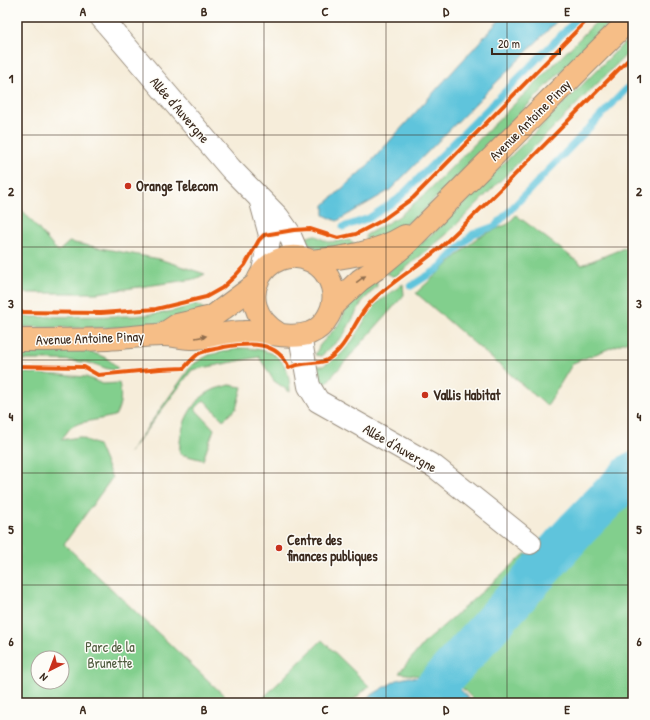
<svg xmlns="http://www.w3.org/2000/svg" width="650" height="720" viewBox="0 0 650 720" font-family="'Patrick Hand',sans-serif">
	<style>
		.green { fill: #82cf8d; stroke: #5e7c56; fill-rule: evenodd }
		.water { fill: #5fc4dc; stroke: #4d777d }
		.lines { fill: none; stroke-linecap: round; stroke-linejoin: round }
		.stream { stroke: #5fc4dc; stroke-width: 7 }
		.river { stroke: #5fc4dc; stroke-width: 41 }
		.minor-casing { stroke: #988c7c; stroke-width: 24 }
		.major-casing { stroke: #988c7c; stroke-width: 24 }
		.minor { stroke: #fff; stroke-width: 22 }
		.major { stroke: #f6be87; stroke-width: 22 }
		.cycleway-casing { stroke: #fdfcf7; stroke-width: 6 }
		.cycleway { stroke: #e8590c; stroke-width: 4 }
		.oneway { fill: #8f6d4d }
		.grid { fill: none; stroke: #3b2a1e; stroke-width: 1; stroke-opacity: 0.55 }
		.poi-dot { fill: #c8321e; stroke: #fdfcf7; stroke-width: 1.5 }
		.labels { text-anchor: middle; stroke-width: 3; stroke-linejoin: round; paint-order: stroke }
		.street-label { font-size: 14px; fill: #3b2a1e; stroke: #fdfcf7 }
		.poi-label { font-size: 14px; font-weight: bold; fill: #3b2a1e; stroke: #fdfcf7; text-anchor: start }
		.park-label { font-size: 14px; fill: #505c3f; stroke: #fdfcf7 }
		.neatline { fill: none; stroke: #3b2a1e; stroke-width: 1.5 }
		.grid-label { font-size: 13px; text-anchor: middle; font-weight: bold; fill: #3b2a1e }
	</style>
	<rect width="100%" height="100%" fill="#fdfcf7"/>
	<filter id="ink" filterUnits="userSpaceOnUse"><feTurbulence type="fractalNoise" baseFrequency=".025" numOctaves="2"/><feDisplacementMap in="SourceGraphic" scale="8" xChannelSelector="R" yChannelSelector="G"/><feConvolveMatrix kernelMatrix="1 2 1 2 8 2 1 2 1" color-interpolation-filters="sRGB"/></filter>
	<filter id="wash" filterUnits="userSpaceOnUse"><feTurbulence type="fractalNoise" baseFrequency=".012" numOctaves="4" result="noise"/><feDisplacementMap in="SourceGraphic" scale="16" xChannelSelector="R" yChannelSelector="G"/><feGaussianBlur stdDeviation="0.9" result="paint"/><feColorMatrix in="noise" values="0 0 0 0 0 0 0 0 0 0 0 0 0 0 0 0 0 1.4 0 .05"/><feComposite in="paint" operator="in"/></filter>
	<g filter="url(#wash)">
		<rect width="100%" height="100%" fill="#f6edda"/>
		<!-- green -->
		<path class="green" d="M601 17H615L419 215 397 230 366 243V235L398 217 423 196Z
			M633 34V48L447 234 395 277 386 273 439 228Z
			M17 204 58 252 69 242 159 259 205 274 195 279 97 293H17Z
			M516 215 582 265 629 246 633 247V339L573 363 547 406 416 293 478 237 508 224Z
			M314 235 328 242 349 240 356 245 322 252 302 239Z
			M376 277 377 286 362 302 343 336 321 356 315 355 320 345 338 325 349 304Z
			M403 284 404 295 319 391 313 366H323L341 354 353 340 373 306Z
			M197 304 205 310C148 334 78 327 17 327V317L135 316 168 312Z
			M239 348C271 348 290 356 290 392L274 381 259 357 192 370 129 453 192 365 209 355Z
			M17 351C46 351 100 342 118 369 108 372 99 364 89 363 65 359 41 360 17 360Z
			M17 372 86 377 103 384 119 383C122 394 121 406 115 416L80 423 71 427 61 440 79 437 98 445 112 478 64 544 232 703H17ZM38 658H62V682H38Z
			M229 385 242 387 236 409 223 420 204 400 195 409 214 429 203 460 180 454C178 430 189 402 211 391 216 388 223 387 229 385Z
			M633 488V690L625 703H477L455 681 399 673 425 642 525 554 561 558Z
			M322 640 369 686 350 703H258Z"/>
		<!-- water -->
		<path class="water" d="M502 17H561L390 190 337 221 324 215V205L368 165Z
			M409 677 454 683 473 703H358L397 680Z"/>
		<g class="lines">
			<!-- stream -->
			<path class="stream" d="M343 227 369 218 398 199 579 17
				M411 286 438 269 473 234 495 226 633 82"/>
			<!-- river -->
			<path class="river" d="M431 692 577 529 633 472"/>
		</g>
	</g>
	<g filter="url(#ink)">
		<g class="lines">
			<!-- minor casing -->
			<g class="minor-casing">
				<path id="minor" d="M101 17 231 169 278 217 288 231 299 257
					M261 202 270 235 263 271
					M300 336 309 386 318 401 435 467 530 543"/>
			</g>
			<!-- major casing -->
			<g class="major-casing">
				<path id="major" d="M311 261C343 258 377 253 405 236
					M333 305 360 280 376 269 404 246 632 17
					M162 335 177 325 212 317 255 285
					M17 340C47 340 78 340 108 339 126 338 144 335 162 335 173 335 183 338 193 338 210 338 227 332 244 332 265 331 290 340 310 333 325 327 336 308 333 291 331 278 322 266 311 261 267 240 227 303 279 334"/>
			</g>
			<!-- minor -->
			<use href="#minor" class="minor"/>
			<!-- major -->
			<use href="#major" class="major"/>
			<!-- cycleway casing -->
			<g class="cycleway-casing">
				<path id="cycleway" d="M17 312 101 313 156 309 206 297 222 288 235 276 245 265 259 240 264 235 294 230 310 229 338 238 356 234 381 221 413 198 590 17
					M17 366 84 367 98 375 160 369 184 368C189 363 194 356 200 353 207 350 217 349 224 347 249 343 277 340 289 368 302 361 318 365 327 360 350 346 355 315 375 298 397 278 422 264 444 244 509 183 570 118 633 55"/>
			</g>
			<!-- cycleway -->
			<use href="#cycleway" class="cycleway"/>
		</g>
		<!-- one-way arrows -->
		<defs><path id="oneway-solid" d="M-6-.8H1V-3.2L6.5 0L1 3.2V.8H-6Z"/></defs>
		<g class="oneway">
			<use href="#oneway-solid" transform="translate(361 279) rotate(-36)"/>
			<use href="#oneway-solid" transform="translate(201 337) rotate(-10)"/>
		</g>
	</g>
	<!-- grid -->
	<path class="grid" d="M143 17V703M264 17V703M386 17V703M507 17V703M17 135H633M17 247H633M17 360H633M17 473H633M17 585H633"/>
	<!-- markers -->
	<g class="poi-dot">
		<circle cx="128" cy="186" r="4"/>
		<circle cx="425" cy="395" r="4"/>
		<circle cx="279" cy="548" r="4"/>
	</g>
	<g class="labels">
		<!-- street labels -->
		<g class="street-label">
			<text transform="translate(180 110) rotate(49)" y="5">Allée d'Auvergne</text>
			<text transform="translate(530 120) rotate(-45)" y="5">Avenue Antoine Pinay</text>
			<text transform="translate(90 338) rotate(-2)" y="5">Avenue Antoine Pinay</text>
			<text transform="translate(400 448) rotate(30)" y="5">Allée d'Auvergne</text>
		</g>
		<!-- poi labels -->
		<g class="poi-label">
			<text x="136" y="191">Orange Telecom</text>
			<text x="433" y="400">Vallis Habitat</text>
			<text x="287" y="545">Centre des<tspan x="287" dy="16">finances publiques</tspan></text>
		</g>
		<!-- park labels -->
		<g class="park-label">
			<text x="110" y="652">Parc de la<tspan x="110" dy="16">Brunette</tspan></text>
		</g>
	</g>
	<!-- margin -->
	<rect width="650" height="720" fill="none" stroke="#fdfcf7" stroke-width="44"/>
	<!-- north arrow -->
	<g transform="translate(50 670) rotate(222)"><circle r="19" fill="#fdfcf7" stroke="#afa8a0"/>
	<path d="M0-3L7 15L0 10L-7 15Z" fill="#c8321e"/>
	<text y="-6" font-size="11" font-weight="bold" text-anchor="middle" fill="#3b2a1e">N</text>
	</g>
	<!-- scale -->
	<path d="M492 48v6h68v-6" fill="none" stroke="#3b2a1e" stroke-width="2"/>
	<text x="498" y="48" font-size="12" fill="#3b2a1e" stroke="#fdfcf7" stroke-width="3" paint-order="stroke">20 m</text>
	<rect x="22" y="22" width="606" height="676" class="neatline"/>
	<g class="grid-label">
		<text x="83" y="16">A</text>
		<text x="204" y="16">B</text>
		<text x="325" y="16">C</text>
		<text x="446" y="16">D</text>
		<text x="567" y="16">E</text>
		<text x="11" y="83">1</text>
		<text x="639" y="83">1</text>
		<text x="11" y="196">2</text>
		<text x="639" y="196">2</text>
		<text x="11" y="308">3</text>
		<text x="639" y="308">3</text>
		<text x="11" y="421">4</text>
		<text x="639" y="421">4</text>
		<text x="11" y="534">5</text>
		<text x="639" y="534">5</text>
		<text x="11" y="646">6</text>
		<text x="639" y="646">6</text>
		<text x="83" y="714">A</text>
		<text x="204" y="714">B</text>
		<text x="325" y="714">C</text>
		<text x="446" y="714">D</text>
		<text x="567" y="714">E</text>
	</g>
</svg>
